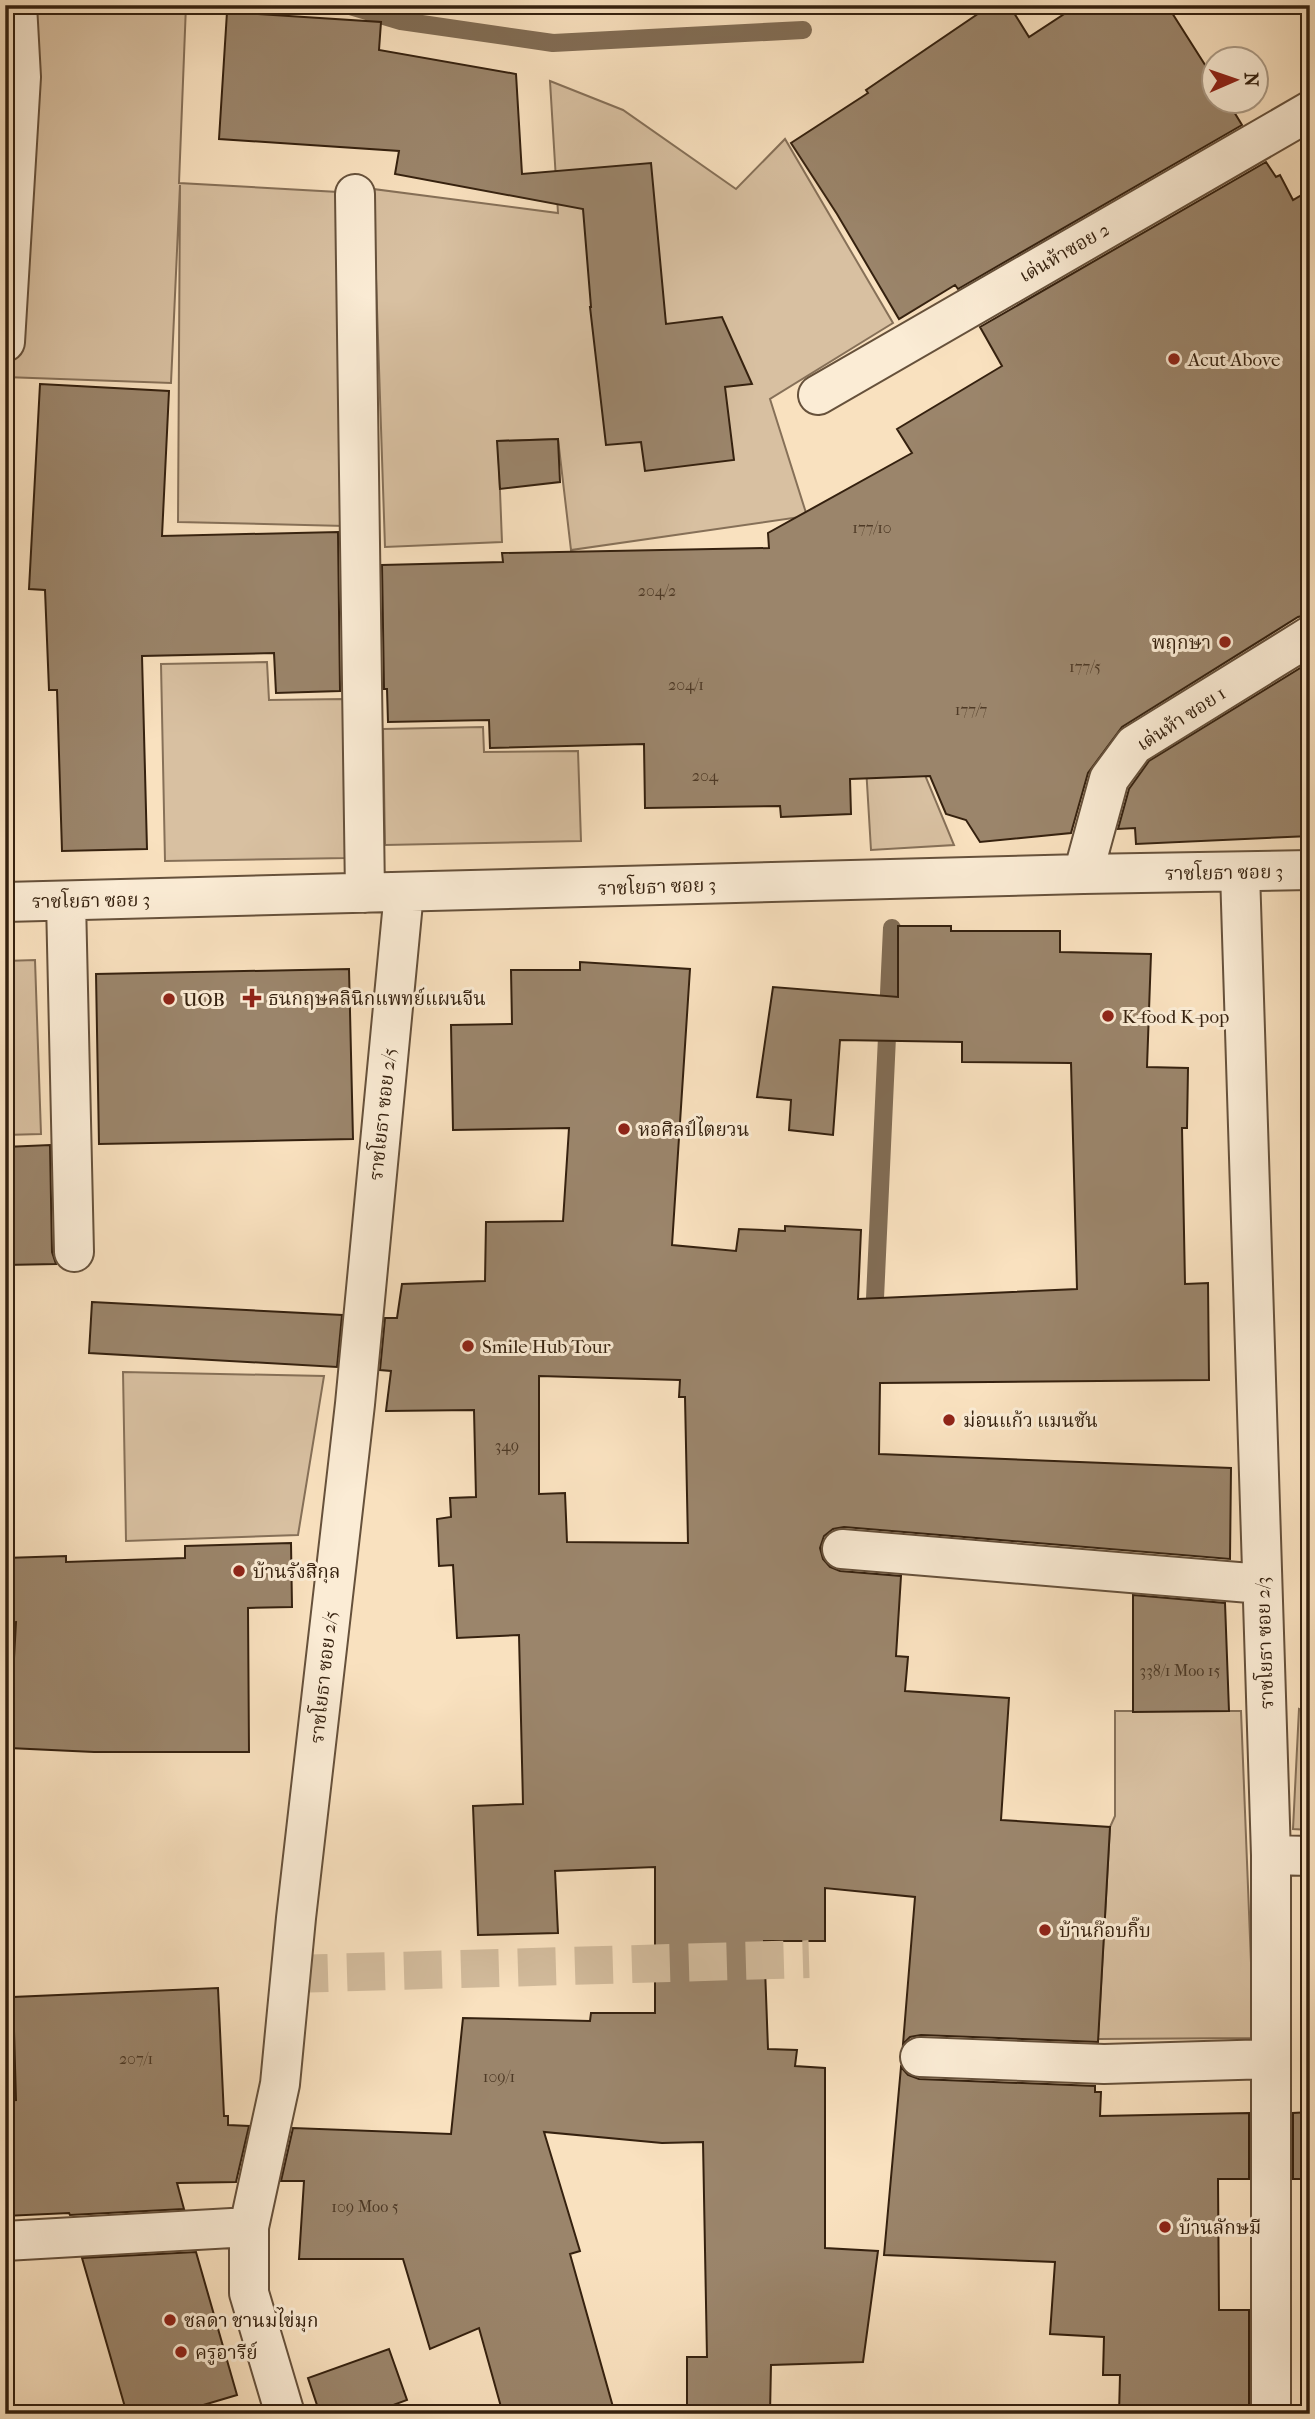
<svg xmlns="http://www.w3.org/2000/svg" width="1315" height="2419" viewBox="0 0 1315 2419" font-family="'IM FELL French Canon','Noto Serif Thai',serif">
	<style>
		.green { fill: #d8c0a1; stroke: #867058; stroke-width: 2 }
		.lines { fill: none; stroke-linecap: round; stroke-linejoin: round }
		.stream { stroke: #826d55; stroke-width: 18 }
		.building { fill: #9b856b; stroke: #35210f; stroke-width: 2; fill-rule: evenodd }
		.minor-tunnel { stroke: #d2bb9c; stroke-width: 38; stroke-dasharray: 38 19; stroke-linecap: butt }
		.minor-casing { stroke: #66513b; stroke-width: 42 }
		.minor { stroke: #fbecd5; stroke-width: 38 }
		.poi-dot { fill: #8f2418; stroke: #fbecd5; stroke-width: 2.5 }
		.labels { text-anchor: middle; stroke-width: 6; stroke-linejoin: round; paint-order: stroke }
		.number-label { font-size: 16px; fill: #4e3a26 }
		.street-label { font-size: 19px; fill: #35210f; stroke: #fbecd5 }
		.poi-label { font-size: 19px; fill: #35210f; stroke: #fbecd5; text-anchor: start }
	</style>
	<rect width="100%" height="100%" fill="#f9e1bf"/>
	<filter id="stains"><feTurbulence type="fractalNoise" baseFrequency=".00286" numOctaves="4"/><feColorMatrix values="0 0 0 0 .2 0 0 0 0 .09 0 0 0 0 .02 0 0 0 .5 -.17"/></filter>
	<radialGradient id="worn" r=".72"><stop offset=".6" stop-color="#630" stop-opacity="0"/><stop offset="1" stop-color="#630" stop-opacity=".3"/></radialGradient>
	<!-- green -->
	<path class="green" d="M5 5H186L179 183 338 192 345 526 178 522 180 185 171 383 5 377Z
		M550 81 623 110 736 189 785 139 893 323 770 399 807 516 571 550 558 439 498 441 502 542 385 547 373 189 558 213Z
		M859 650 881 669 954 845 871 850Z
		M267 662 269 700 344 699 347 858 165 861 161 664Z
		M483 727 484 752 578 751 581 841 385 845 383 729Z
		M35 960 41 1134 5 1135V961Z
		M123 1372 324 1376 298 1535 126 1541Z
		M1299 1709 1310 1713V1830L1293 1829Z
		M1115 1711H1241L1254 2038 1098 2039 1110 1827 1115 1816Z"/>
	<g class="lines">
		<!-- stream -->
		<path class="stream" d="M347 5 401 21 553 43 803 30
			M874 1320 892 928"/>
	</g>
	<!-- building -->
	<path class="building" d="M991 5H1009L1029 37 1078 5H1167L1214 79V102H1228L1242 125 958 289 955 285 899 319 837 214 791 143 868 93 866 90Z
		M227 12 381 22 379 50 516 74 522 174 651 163 666 324 722 317 752 384 725 387 734 460 645 471 641 442 606 445 590 307H591L583 209 395 174 399 151 219 139Z
		M1266 162 1276 177 1280 175 1293 200 1310 190V614L1298 617 1122 727 1088 773 1071 833 980 842 966 820 946 814 930 776 850 779 851 814 781 817 780 806 645 808 644 744 490 748 489 720 388 722 387 689H384L382 565 503 562 502 553 769 548 768 533 912 453 897 429 1002 366 980 327Z
		M40 384 169 391 162 536 338 532 340 691 276 693 274 653 142 656 147 849 62 851 57 690H49L45 590 29 589Z
		M558 439 560 482 500 489 497 441Z
		M1310 662V836L1136 844 1135 828 1118 829 1129 789 1149 761Z
		M898 926H951V931H1060V952L1151 954 1147 1067 1188 1068 1187 1128H1182L1185 1284 1208 1283 1209 1380 880 1383 879 1454 1231 1468 1230 1559 844 1527 833 1529 824 1536 820 1548 823 1559 830 1567 840 1571 901 1576 896 1656 908 1657 905 1691 1009 1698 1001 1820 1110 1827 1098 2042 921 2035 910 2037 903 2044 915 1897 825 1888V1941H764L768 2049 797 2050 795 2066 825 2068V2248L878 2251 863 2362 771 2365 770 2414H687V2357H707L703 2142 662 2143 544 2132 580 2251 570 2254 615 2414H503L479 2328 430 2349 403 2259H299L304 2181H281L293 2128 451 2134 463 2018 590 2021 591 2013H655V1867L555 1871 558 1933 478 1935 473 1806 523 1804 519 1635 457 1638 453 1565 439 1566 437 1519 451 1517 450 1498 476 1497 474 1410 386 1411 391 1371 380 1370 385 1318H397L402 1284 485 1281 486 1222 563 1221 569 1128 453 1130 451 1025 512 1024 511 970H580V962L690 969 672 1245 736 1251 739 1229 785 1231V1226L861 1230 858 1299 1077 1289 1071 1063 962 1062V1042L840 1040 833 1135 789 1130 791 1100 757 1097 773 987 898 997ZM539 1376 680 1380 679 1397H685L688 1543 567 1542 565 1493 539 1494Z
		M349 969 353 1139 99 1144 96 974Z
		M50 1145 52 1252 56 1264 5 1265V1147Z
		M92 1302 342 1315 337 1367 89 1353Z
		M291 1543 292 1607 248 1608 249 1752H94L9 1748 16 1622 5 1623V1558L66 1556V1562L185 1558V1546Z
		M1133 1595 1225 1603 1229 1711 1133 1712Z
		M218 1988 224 2116H228V2125L249 2126 236 2182 177 2183 184 2209 70 2215 69 2213 5 2216V2101L16 2100 13 1997Z
		M901 2067 908 2075 919 2079 1095 2086V2092H1101L1100 2116 1249 2113V2179H1218L1219 2310H1249V2414H1119L1120 2375H1103L1104 2337 1050 2334 1055 2262 884 2255Z
		M1310 2112V2179H1293V2113Z
		M196 2252 237 2395 173 2414H127L82 2258Z
		M389 2349 407 2400 369 2414H320L308 2378Z"/>
	<g class="lines">
		<!-- minor-tunnel -->
		<path class="minor-tunnel" d="M290 1974 809 1959"/>
		<!-- minor casing -->
		<g class="minor-casing">
			<path id="minor" d="M355 194 365 893
				M5 342 21 77 17 5
				M818 395 1310 111
				M1240 872 1271 1855V2414
				M1083 874 1109 779 1134 745 1310 636
				M66 901 74 1252
				M5 902 1083 874 1310 870
				M842 1549 1262 1584
				M1271 1855 1310 1856
				M920 2057 1104 2064 1271 2059
				M5 2241 249 2227
				M285 2414 249 2293V2227L280 2084 296 1918 355 1404 404 892"/>
		</g>
		<!-- minor -->
		<use href="#minor" class="minor"/>
	</g>
	<!-- markers -->
	<g class="poi-dot">
		<circle cx="1174" cy="359" r="7"/>
		<circle cx="1225" cy="642" r="7"/>
		<path d="M248.5 987.5h7v7h7v7h-7v7h-7v-7h-7v-7h7z"/>
		<circle cx="169" cy="999" r="7"/>
		<circle cx="1108" cy="1016" r="7"/>
		<circle cx="624" cy="1129" r="7"/>
		<circle cx="468" cy="1346" r="7"/>
		<circle cx="949" cy="1420" r="7"/>
		<circle cx="239" cy="1571" r="7"/>
		<circle cx="1045" cy="1930" r="7"/>
		<circle cx="1165" cy="2227" r="7"/>
		<circle cx="170" cy="2320" r="7"/>
		<circle cx="181" cy="2352" r="7"/>
	</g>
	<g class="labels">
		<!-- number labels -->
		<g class="number-label">
			<text x="872" y="533">177/10</text>
			<text x="657" y="596">204/2</text>
			<text x="1085" y="672">177/5</text>
			<text x="686" y="690">204/1</text>
			<text x="971" y="715">177/7</text>
			<text x="705" y="781">204</text>
			<text x="507" y="1451">349</text>
			<text x="1180" y="1676">338/1 Moo 15</text>
			<text x="136" y="2064">207/1</text>
			<text x="499" y="2082">109/1</text>
			<text x="365" y="2212">109 Moo 5</text>
		</g>
		<!-- street labels -->
		<g class="street-label">
			<text transform="translate(1064 252) rotate(-30)" y="7">เด่นห้าซอย 2</text>
			<text transform="translate(1181 718) rotate(-33)" y="7">เด่นห้า ซอย 1</text>
			<text transform="translate(1224 872) rotate(-1)" y="7">ราชโยธา ซอย 3</text>
			<text transform="translate(657 886) rotate(-2)" y="7">ราชโยธา ซอย 3</text>
			<text transform="translate(91 900) rotate(-1)" y="7">ราชโยธา ซอย 3</text>
			<text transform="translate(382 1114) rotate(-84)" y="7">ราชโยธา ซอย 2/5</text>
			<text transform="translate(1264 1643) rotate(-92)" y="7">ราชโยธา ซอย 2/3</text>
			<text transform="translate(323 1677) rotate(-84)" y="7">ราชโยธา ซอย 2/5</text>
		</g>
		<!-- poi labels -->
		<g class="poi-label">
			<text x="1188" y="366">Acut Above</text>
			<text x="1211" y="649" text-anchor="end">พฤกษา</text>
			<text x="268" y="1005">ธนกฤษคลินิกแพทย์แผนจีน</text>
			<text x="183" y="1006">UOB</text>
			<text x="1122" y="1023">K-food K-pop</text>
			<text x="638" y="1136">หอศิลป์ไตยวน</text>
			<text x="482" y="1353">Smile Hub Tour</text>
			<text x="963" y="1427">ม่อนแก้ว แมนชัน</text>
			<text x="253" y="1578">บ้านรังสิกุล</text>
			<text x="1059" y="1937">บ้านก๊อบกิ๊บ</text>
			<text x="1179" y="2234">บ้านลักษมี</text>
			<text x="184" y="2327">ชลดา ชานมไข่มุก</text>
			<text x="195" y="2359">ครูอารีย์</text>
		</g>
	</g>
	<!-- margin -->
	<rect width="1315" height="2419" fill="none" stroke="#f9e1bf" stroke-width="28"/>
	<rect x="7" y="7" width="1301" height="2405" fill="none" stroke="#35210f" stroke-width="3.5"/>
	<rect x="14" y="14" width="1287" height="2391" fill="none" stroke="#35210f" stroke-width="2"/>
	<!-- north arrow -->
	<g transform="translate(1235 80) rotate(88)"><circle r="33" fill="#fbecd5" stroke="#ac9b86" stroke-width="2"/>
	<path d="M0-5L12 26L0 18L-12 26Z" fill="#8f2418"/>
	<text y="-10" font-size="19" font-weight="bold" text-anchor="middle" fill="#35210f">N</text>
	</g>
	<rect width="100%" height="100%" filter="url(#stains)"/>
	<rect width="100%" height="100%" fill="url(#worn)"/>
</svg>
